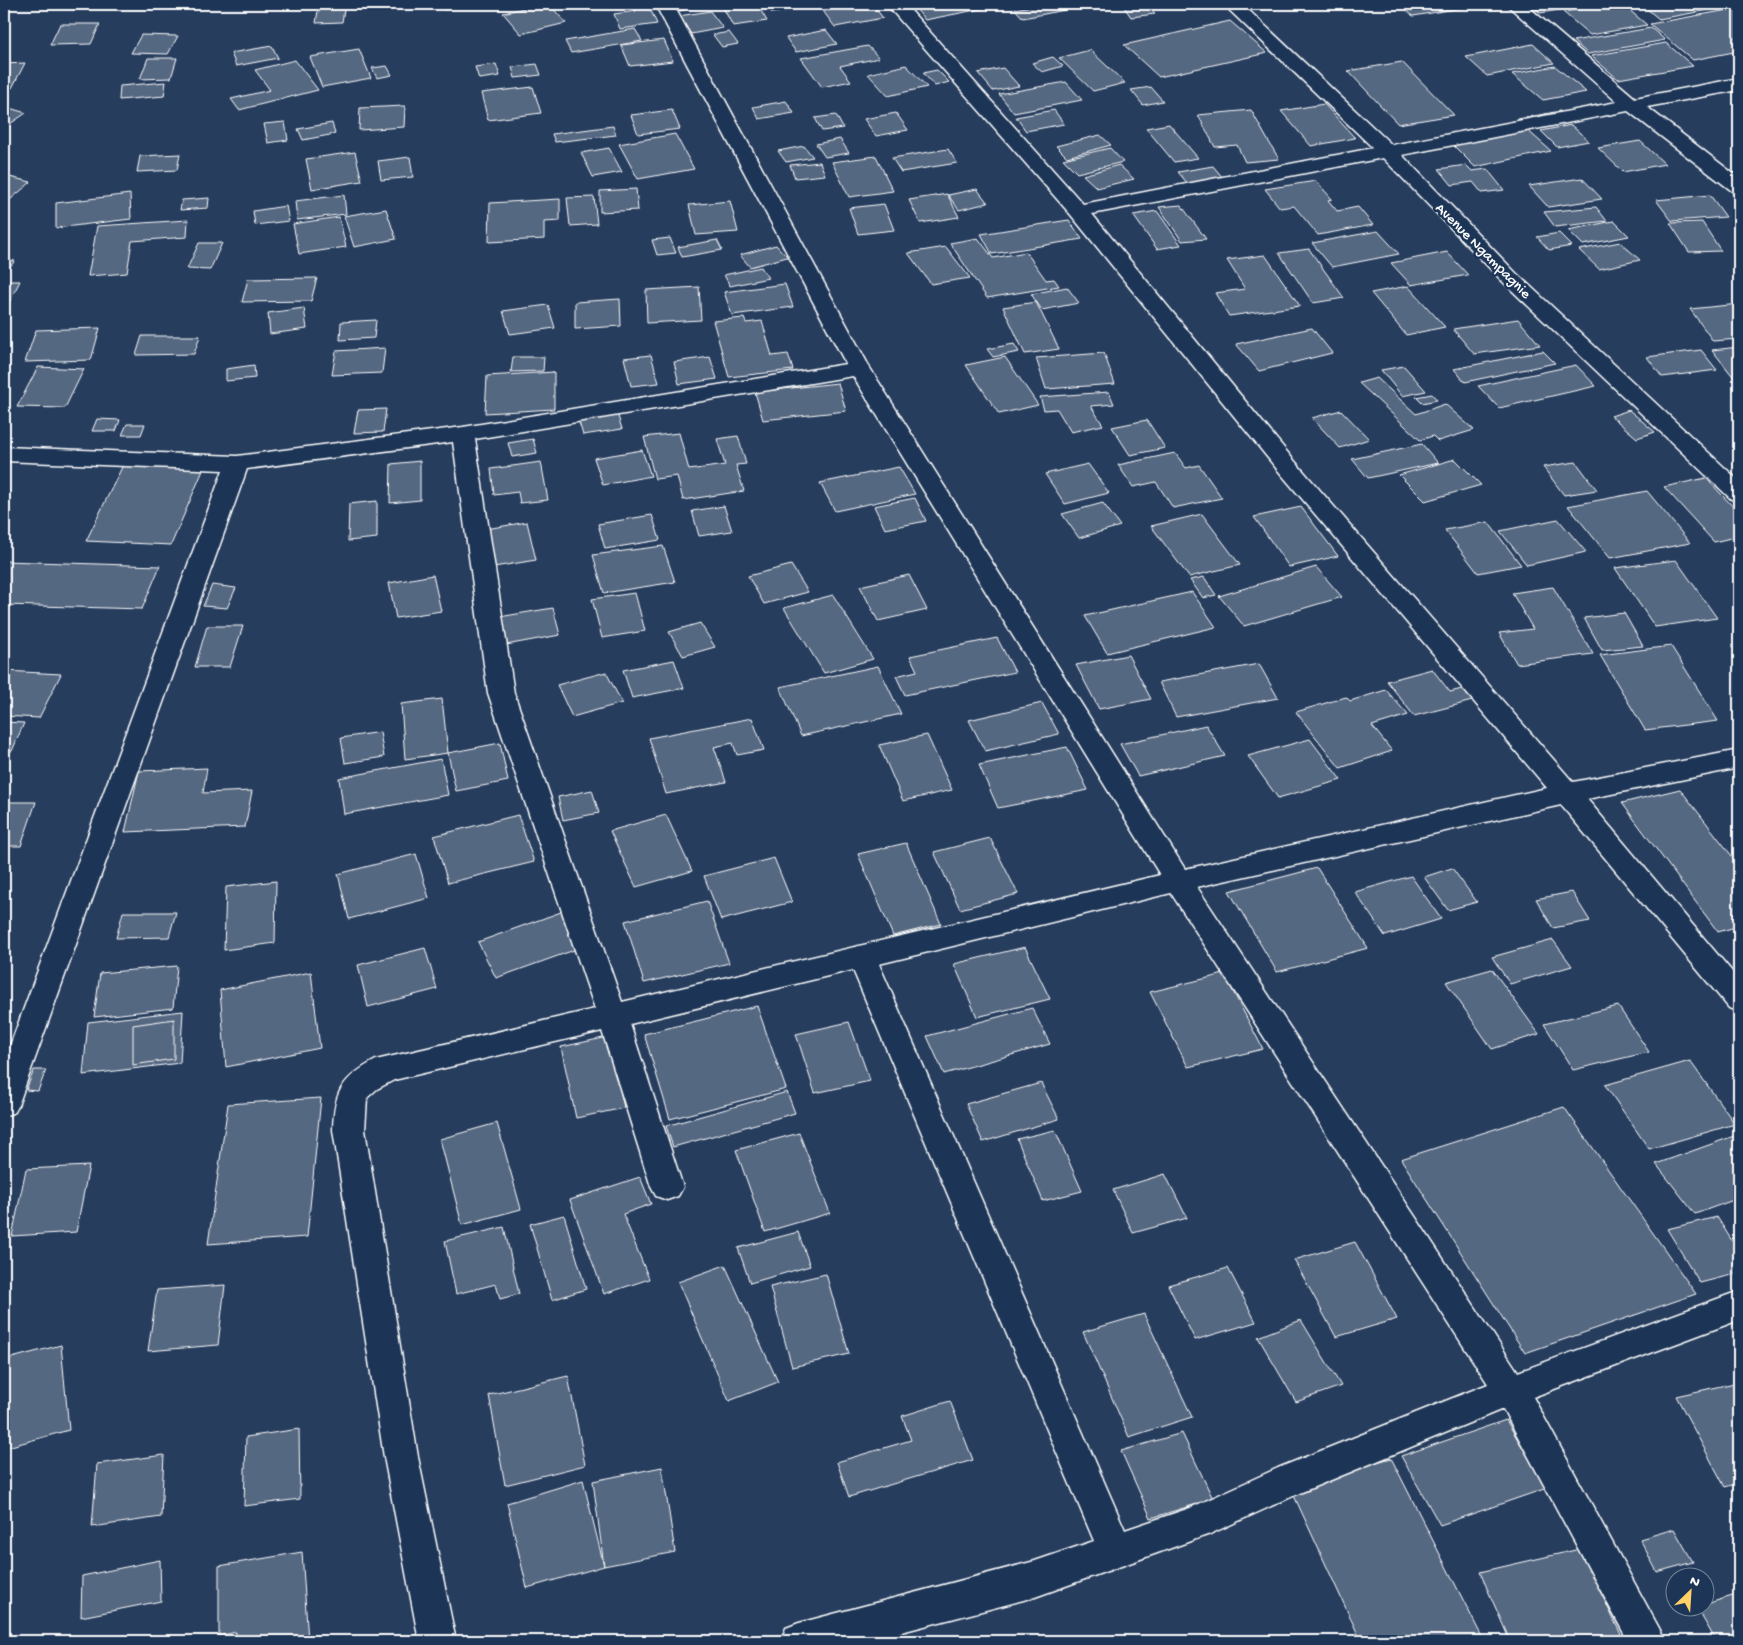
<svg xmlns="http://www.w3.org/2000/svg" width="1743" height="1645" viewBox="0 0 1743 1645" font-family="'Gochi Hand',sans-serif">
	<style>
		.building { fill: #556781; stroke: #fff }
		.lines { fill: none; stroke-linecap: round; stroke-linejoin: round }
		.minor-casing { stroke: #fff; stroke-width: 3 }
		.minor { fill: #1d3557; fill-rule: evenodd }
		.labels { text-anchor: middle; stroke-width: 5; stroke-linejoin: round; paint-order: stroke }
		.far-street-label { font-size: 15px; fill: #fff; stroke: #1d3557 }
	</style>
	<rect width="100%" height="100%" fill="#263d5e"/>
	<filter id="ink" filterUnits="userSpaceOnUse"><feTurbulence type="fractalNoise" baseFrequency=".02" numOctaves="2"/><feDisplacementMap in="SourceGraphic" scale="10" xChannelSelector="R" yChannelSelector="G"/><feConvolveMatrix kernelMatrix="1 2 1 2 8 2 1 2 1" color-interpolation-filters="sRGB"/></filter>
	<g filter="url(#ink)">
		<!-- building -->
		<path class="building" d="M319 4H345L342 22 316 23Z
			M427 4H456L446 10Z
			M541 4H549L566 23 521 34 503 13Z
			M633 4H648L657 24 620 29 614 14 636 11Z
			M674 4H707L708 5 679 11Z
			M721 4H757L767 21 733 26Z
			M766 4H831L772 13Z
			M872 4 883 18 835 27 823 11Z
			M912 4H983L986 8 925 20Z
			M1042 4H1060L1065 10 1023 18 1015 9Z
			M1122 4H1147L1155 14 1131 17Z
			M1400 4H1486L1413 16Z
			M1531 4H1597L1540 13Z
			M1611 4H1622L1647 25 1590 35 1563 12Z
			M1641 4H1735L1737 5 1659 19Z
			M1739 8V51L1693 60 1650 24Z
			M710 11 723 28 691 34 679 16Z
			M1230 21 1267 53 1159 77 1124 45Z
			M60 24H100L91 44 50 45Z
			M1651 28 1665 40 1588 54 1573 41Z
			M635 29 642 41 571 53 565 41Z
			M826 30 837 44 796 52 786 38Z
			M729 32 738 44 722 47 713 35Z
			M141 35 178 36 168 54 131 53Z
			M664 40 673 61 630 66 621 45Z
			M1666 43 1693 66 1618 79 1591 56Z
			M1533 44 1554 63 1487 76 1466 57Z
			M272 46 278 58 236 66 231 53Z
			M868 46 879 58 840 66 851 81 822 87 801 58Z
			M359 49 371 78 322 87 310 57Z
			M1090 50 1125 83 1093 91 1059 58Z
			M1053 57 1063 66 1042 72 1032 63Z
			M148 58H177L171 78 140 79Z
			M295 60 318 90 239 110 231 99 270 90 255 70Z
			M1402 62 1454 115 1398 124 1348 71Z
			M25 63 12 88H4V64Z
			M496 64 500 76 479 79 475 67Z
			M537 64 541 75 515 78 512 67Z
			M906 65 927 87 888 96 868 74Z
			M387 66 392 75 377 78 372 68Z
			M1555 66 1586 92 1543 100 1512 74Z
			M1003 68 1019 86 993 91 978 73Z
			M937 70 949 82 935 86 923 73Z
			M166 82 164 96 119 100 120 86Z
			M1066 82 1082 100 1014 113 999 94Z
			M533 87 541 113 488 120 481 93Z
			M1151 87 1163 101 1143 105 1131 90Z
			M786 101 794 113 759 119 753 107Z
			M1324 104 1355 138 1311 146 1281 111Z
			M405 106 404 127 359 130 360 108Z
			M6 107 26 113 4 128V109Z
			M672 110 680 129 638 134 631 115Z
			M1054 110 1064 124 1026 131 1016 117Z
			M1251 110 1266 137 1279 159 1245 162 1237 145 1215 147 1198 115Z
			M1560 111 1566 117 1525 125 1518 119Z
			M896 113 908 130 876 136 864 119Z
			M836 115 843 128 822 131 815 118Z
			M285 122 288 140 268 143 264 124Z
			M332 123 335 134 303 140 298 129Z
			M1169 124 1198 158 1174 162 1146 128Z
			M1571 125 1589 141 1557 147 1541 131Z
			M613 126 616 135 555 142 552 134Z
			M1526 129 1551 151 1475 167 1451 143Z
			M675 134 694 169 638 179 619 144Z
			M1100 135 1111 145 1067 157 1056 146Z
			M840 139 849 153 825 157 816 144Z
			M1640 141 1665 164 1623 172 1598 148Z
			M804 146 813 157 786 162 778 151Z
			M609 148 622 172 593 177 581 153Z
			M1110 148 1123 162 1077 173 1063 159Z
			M948 149 957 163 901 172 892 158Z
			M355 152 362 181 312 189 306 159Z
			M180 154 177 170 137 172 140 156Z
			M876 156 893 191 849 197 832 162Z
			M410 157 413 177 381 180 378 161Z
			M820 162 825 175 795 178 790 165Z
			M1119 165 1134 179 1097 188 1083 175Z
			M1466 165 1472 171 1487 169 1504 190 1482 193 1473 182 1452 185 1439 169Z
			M1213 166 1223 178 1188 184 1178 172Z
			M5 176 31 182 4 205V177Z
			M1582 178 1602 199 1548 207 1529 186Z
			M1316 181 1332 199 1328 200 1337 211 1358 207 1373 225 1318 235 1294 206 1280 208 1265 189Z
			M636 189 638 210 600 212V191Z
			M977 189 988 203 959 210 948 195Z
			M130 194 131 219 56 228V203Z
			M947 194 959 217 920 223 909 200Z
			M344 195 346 214 297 220 295 201Z
			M1710 195 1726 217 1672 221 1656 200Z
			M594 197 597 224 570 226 567 198Z
			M209 198 208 208 180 210 182 200Z
			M560 199V221L544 222V239L489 242 490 203Z
			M730 201 738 232 696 235 689 205Z
			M884 204 894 230 858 234 849 208Z
			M1181 205 1206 239 1182 241 1159 207Z
			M286 206 289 221 255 225 253 211Z
			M1596 207 1607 221 1555 227 1544 212Z
			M386 209 396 239 354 247 344 216Z
			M1157 211 1181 245 1157 249 1133 215Z
			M339 217 346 247 299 254 293 224Z
			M188 220 187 237 132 241 127 273 88 276 97 226Z
			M1069 220 1082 239 992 254 981 234Z
			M1614 221 1629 236 1583 245 1568 230Z
			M1702 222 1721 251 1689 252 1670 223Z
			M1378 231 1399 254 1332 267 1312 243Z
			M1559 233 1572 246 1549 250 1537 237Z
			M670 238 676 253 657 255 652 240Z
			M978 238 993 258 1026 252 1046 280 1054 279 1059 286 987 298 950 243Z
			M717 240 722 250 682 257 678 247Z
			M1620 242 1640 260 1599 269 1579 250Z
			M199 243H222L210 270 187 269Z
			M776 245 787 257 750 267 740 255Z
			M946 247 970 278 931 284 908 253Z
			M1309 249 1344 298 1313 303 1279 253Z
			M1447 252 1468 275 1411 285 1391 263Z
			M1265 255 1300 306 1229 316 1215 293 1245 289 1227 260Z
			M4 259 15 261 4 273Z
			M761 267 768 278 730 286 724 275Z
			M317 278 311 301 242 302 248 279Z
			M4 281H20L4 312Z
			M785 284 793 307 732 315 724 292Z
			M1408 286 1445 327 1406 335 1371 293Z
			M699 287 701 320 647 323 646 290Z
			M1067 287 1079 303 1042 310 1031 294Z
			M620 299 621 326 575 329V302Z
			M1036 302 1059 349 1025 354 1003 307Z
			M1739 304V339L1713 341 1690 309Z
			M548 305 555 328 510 334 503 311Z
			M304 308 307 329 270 334 268 313Z
			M744 318 746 323 762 321 772 356 788 354 793 370 729 377 713 321Z
			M1518 319 1540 345 1474 354 1453 329Z
			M376 320 374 338 340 340 341 322Z
			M100 328 91 360 25 362 36 330Z
			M1312 328 1332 353 1259 371 1236 344Z
			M142 336H200L194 354 136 355Z
			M1014 344 1019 352 993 357 987 349Z
			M1739 347V384L1712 350Z
			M385 348 382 373 332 375 336 351Z
			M1701 350 1717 370 1662 377 1647 357Z
			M1543 351 1555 363 1465 382 1454 369Z
			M1104 353 1115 384 1046 389 1036 358Z
			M651 355 659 383 631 386 624 358Z
			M513 357H544L543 371 511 372Z
			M710 357 717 379 679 384 674 362Z
			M1005 357 1038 405 999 414 966 365Z
			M254 365 255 378 226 381V369Z
			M1576 365 1596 386 1499 408 1478 386Z
			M1404 366 1426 391 1402 396 1381 370Z
			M38 367 84 369 65 408 17 407Z
			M554 372V409L485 413 487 376Z
			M1377 378 1416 414 1445 404 1474 430 1438 441 1433 436 1420 440 1359 383Z
			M838 383 846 411 763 420 755 392Z
			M1109 392 1114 404 1091 406 1103 425 1071 432 1057 409 1044 410 1040 397Z
			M1432 394 1437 400 1422 403 1416 397Z
			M386 409 383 432 354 433 358 410Z
			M1341 410 1369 439 1340 448 1312 418Z
			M1629 410 1655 432 1637 438 1611 416Z
			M617 413 622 429 583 435 578 419Z
			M97 419 120 420 116 431H92Z
			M1147 420 1165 448 1130 455 1112 427Z
			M127 424H145L141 435H122Z
			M679 433 689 470 725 465 717 439 738 436 746 464 736 465 744 491 683 500 677 476 655 479 644 437Z
			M533 439 537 453 512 457 508 443Z
			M1422 444 1438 463 1368 478 1352 459Z
			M642 450 651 476 603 485 594 458Z
			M1175 453 1186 468 1199 465 1222 498 1173 508 1156 482 1133 487 1118 465Z
			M1455 459 1481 485 1425 501 1399 475Z
			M420 461V500L390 503 391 464Z
			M541 462 548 500 520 503 518 492 494 495 491 469Z
			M1576 462 1597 490 1564 495 1543 467Z
			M1088 464 1109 493 1065 504 1045 474Z
			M123 465 204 468 171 545 86 541Z
			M899 467 915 494 835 511 820 483Z
			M1706 478 1739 513V536L1714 542 1664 487Z
			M1647 491 1690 543 1610 558 1568 506Z
			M915 498 926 521 885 529 874 506Z
			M377 501V538L348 541 349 504Z
			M1103 503 1120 526 1079 538 1062 514Z
			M724 506 732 531 699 536 692 511Z
			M1301 507 1338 556 1289 567 1254 517Z
			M1202 514 1240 565 1189 577 1151 526Z
			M652 515 660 540 605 549 598 524Z
			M1558 519 1586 552 1527 565 1500 531Z
			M527 522 536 560 494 567 486 529Z
			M1488 522 1521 565 1478 573 1445 530Z
			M663 546 675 582 604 593 593 555Z
			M1676 560 1717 618 1655 627 1615 568Z
			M4 561 160 566 142 609 4 605Z
			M791 565 808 592 764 604 748 576Z
			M1316 567 1342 597 1244 626 1219 596Z
			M433 575 441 611 396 618 389 583Z
			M909 575 927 610 878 621 860 586Z
			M1204 577 1216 595 1203 598 1190 580Z
			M212 585 236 588 227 608 203 606Z
			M1553 587 1593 654 1517 664 1499 633 1533 629 1512 593Z
			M1192 592 1216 627 1107 653 1085 616Z
			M635 593 645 631 602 638 592 599Z
			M833 595 873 659 824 673 784 608Z
			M553 608 560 635 506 645 499 617Z
			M1624 613 1643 646 1602 650 1584 618Z
			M700 623 715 647 683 656 669 632Z
			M207 626H243L230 667H195Z
			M997 638 1015 672 905 695 896 676 917 671 910 656Z
			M1671 646 1718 721 1645 730 1600 655Z
			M1128 655 1151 699 1099 709 1076 665Z
			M674 660 684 688 632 698 623 670Z
			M1259 664 1278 698 1176 717 1159 682Z
			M878 666 901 714 801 736 780 687Z
			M1432 669 1450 692 1466 688 1476 700 1414 716 1387 681Z
			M4 671 61 674 39 718 4 716Z
			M606 672 622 703 572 717 557 685Z
			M1386 690 1408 715 1372 726 1392 751 1340 768 1296 712 1346 697 1350 701Z
			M442 699 448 753 405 759 401 704Z
			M1042 703 1059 734 985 751 969 720Z
			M752 718 764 750 737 755 733 743 714 747 726 782 666 794 649 738Z
			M4 722 24 723 12 751H4Z
			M1206 725 1225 756 1138 776 1120 744Z
			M380 732 384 757 345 763 341 738Z
			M927 735 952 790 903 801 879 745Z
			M1310 739 1341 780 1278 798 1248 756Z
			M500 743 508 781 456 791 448 753Z
			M1067 747 1088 790 998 808 979 765Z
			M441 759 448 795 344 814 339 778Z
			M207 768 203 793 252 791 245 827 125 832 139 771Z
			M1680 789 1739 865V926L1718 932 1622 803Z
			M592 790 599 813 563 820 558 797Z
			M4 802H36L21 846H4Z
			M518 815 534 862 448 883 434 836Z
			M666 815 692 871 636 887 610 831Z
			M990 838 1018 894 960 909 934 852Z
			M906 843 941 924 893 936 858 854Z
			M416 854 429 898 349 919 338 874Z
			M774 858 792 902 721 920 704 876Z
			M1317 868 1368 948 1277 972 1229 891Z
			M1452 868 1477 902 1448 910 1424 877Z
			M1411 876 1441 919 1385 936 1355 892Z
			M276 881 275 943 224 950 226 887Z
			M1572 892 1590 921 1553 928 1536 899Z
			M707 901 729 963 644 983 625 921Z
			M123 912H176L169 937 116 938Z
			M561 912 580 948 496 978 478 942Z
			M1553 940 1572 966 1510 984 1492 957Z
			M1025 947 1050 999 977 1017 954 964Z
			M425 948 437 989 368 1007 358 965Z
			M177 966 173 1008 94 1017 100 973Z
			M1492 969 1539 1034 1492 1049 1446 982Z
			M311 972 320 1048 226 1067 220 990Z
			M1224 974 1263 1049 1188 1067 1150 992Z
			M757 1006 786 1089 670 1119 644 1034Z
			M1618 1006 1649 1052 1573 1070 1544 1024Z
			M1032 1008 1050 1044 944 1074 927 1036Z
			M183 1011 180 1063 83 1075 88 1022Z
			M174 1019V1059L133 1065V1025Z
			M849 1022 870 1081 815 1093 796 1034Z
			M608 1037 624 1108 576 1118 561 1047Z
			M1690 1061 1735 1124 1649 1149 1605 1085Z
			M34 1070H46L38 1091 26 1090Z
			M1041 1083 1059 1119 983 1142 966 1104Z
			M787 1092 795 1113 673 1147 666 1126Z
			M321 1098 307 1237 208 1244 228 1104Z
			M1564 1107 1696 1294 1525 1353 1401 1159Z
			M497 1123 521 1209 462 1225 440 1139Z
			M1055 1130 1082 1191 1043 1201 1017 1139Z
			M799 1133 830 1213 765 1232 736 1150Z
			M1734 1136 1739 1142V1198L1695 1214 1656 1164Z
			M89 1166 76 1232 12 1236 26 1169Z
			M1165 1174 1187 1218 1133 1233 1113 1190Z
			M640 1177 651 1204 623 1214 649 1279 604 1294 570 1200Z
			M564 1215 586 1289 552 1300 530 1224Z
			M1717 1217 1739 1252V1273L1700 1283 1667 1229Z
			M504 1227 519 1294 500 1299 496 1284 456 1294 445 1241Z
			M798 1232 810 1266 750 1283 738 1248Z
			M1355 1242 1397 1319 1336 1337 1294 1260Z
			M725 1265 778 1382 729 1401 678 1282Z
			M1228 1268 1256 1322 1195 1340 1168 1285Z
			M826 1274 849 1354 792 1367 770 1287Z
			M225 1285 218 1345 148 1351 157 1290Z
			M1144 1314 1192 1417 1129 1437 1083 1332Z
			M1301 1320 1341 1386 1296 1402 1258 1337Z
			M61 1345 69 1430 4 1448V1360Z
			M568 1376 585 1465 505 1485 489 1395Z
			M1739 1382V1483L1725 1487 1676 1396Z
			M950 1401 973 1460 849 1497 837 1462 911 1440 902 1416Z
			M1506 1420 1547 1488 1440 1525 1401 1456Z
			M299 1429 300 1499 244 1506 246 1437Z
			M1182 1433 1213 1499 1151 1518 1121 1451Z
			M164 1455 161 1517 92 1527 97 1464Z
			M1391 1458 1484 1641H1361L1290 1487Z
			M662 1467 675 1552 604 1566 593 1481Z
			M583 1480 604 1566 527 1588 507 1503Z
			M1674 1529 1693 1562 1657 1572 1640 1539Z
			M1580 1549 1624 1641H1510L1480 1572Z
			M302 1552 308 1641H236V1632L219 1636V1566Z
			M160 1560 161 1601 81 1617 82 1576Z
			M1739 1594V1641H1716L1697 1608H1706V1604Z"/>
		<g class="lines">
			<!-- minor casing -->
			<g class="minor-casing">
				<path id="minor" d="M655 4H673L870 368 1185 869 1547 788 1276 468 1071 215 886 4H905L1083 204 1373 148 1223 4H1242L1392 145 1617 102 1506 4H1525L1635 98 1739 78V90L1647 107 1739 178V193L1732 191 1628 111 1402 155 1516 273 1739 481V501L1731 499 1502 281 1383 158 1092 214 1292 458 1573 782 1739 750V768L1587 799 1739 980V1012L1729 1008 1561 805 1197 887 1518 1372 1739 1291V1320L1533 1397 1666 1641H1628L1503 1409 1302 1492 1210 1534 1035 1597 867 1641H781L786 1628 799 1623 1035 1561 1094 1541 853 970 630 1024 683 1187 678 1196 667 1200 656 1196 651 1187 602 1031 394 1080 377 1089 367 1098 365 1130 418 1457 456 1641H419L384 1457 333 1130C334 1091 342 1078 376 1060L595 1009 488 693 453 442 247 469 19 1103 15 1112 4 1116V1062L223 470 4 461V447L237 456 463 427 846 364ZM853 376 1160 875 622 1002 514 693 475 439ZM1171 893 1488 1384 1278 1468 1190 1508 1125 1530 879 964Z"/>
			</g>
			<!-- minor -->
			<use href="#minor" class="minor"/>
		</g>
	</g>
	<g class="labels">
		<!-- far-street labels -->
		<g class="far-street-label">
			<text transform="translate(1484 250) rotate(45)" y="5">Avenue Ngampagnie</text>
		</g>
	</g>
	<!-- margin -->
	<rect width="1743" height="1645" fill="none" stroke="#1d3557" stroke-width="20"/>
	<rect x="10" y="10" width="1723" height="1625" fill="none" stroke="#fff" stroke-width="2" filter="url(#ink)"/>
	<!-- north arrow -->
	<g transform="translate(1690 1592) rotate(25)"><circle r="24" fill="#1d3557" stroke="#77869a"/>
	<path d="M0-4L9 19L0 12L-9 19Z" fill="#ffd166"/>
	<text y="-8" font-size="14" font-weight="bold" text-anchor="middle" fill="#ffffff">N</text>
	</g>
</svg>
